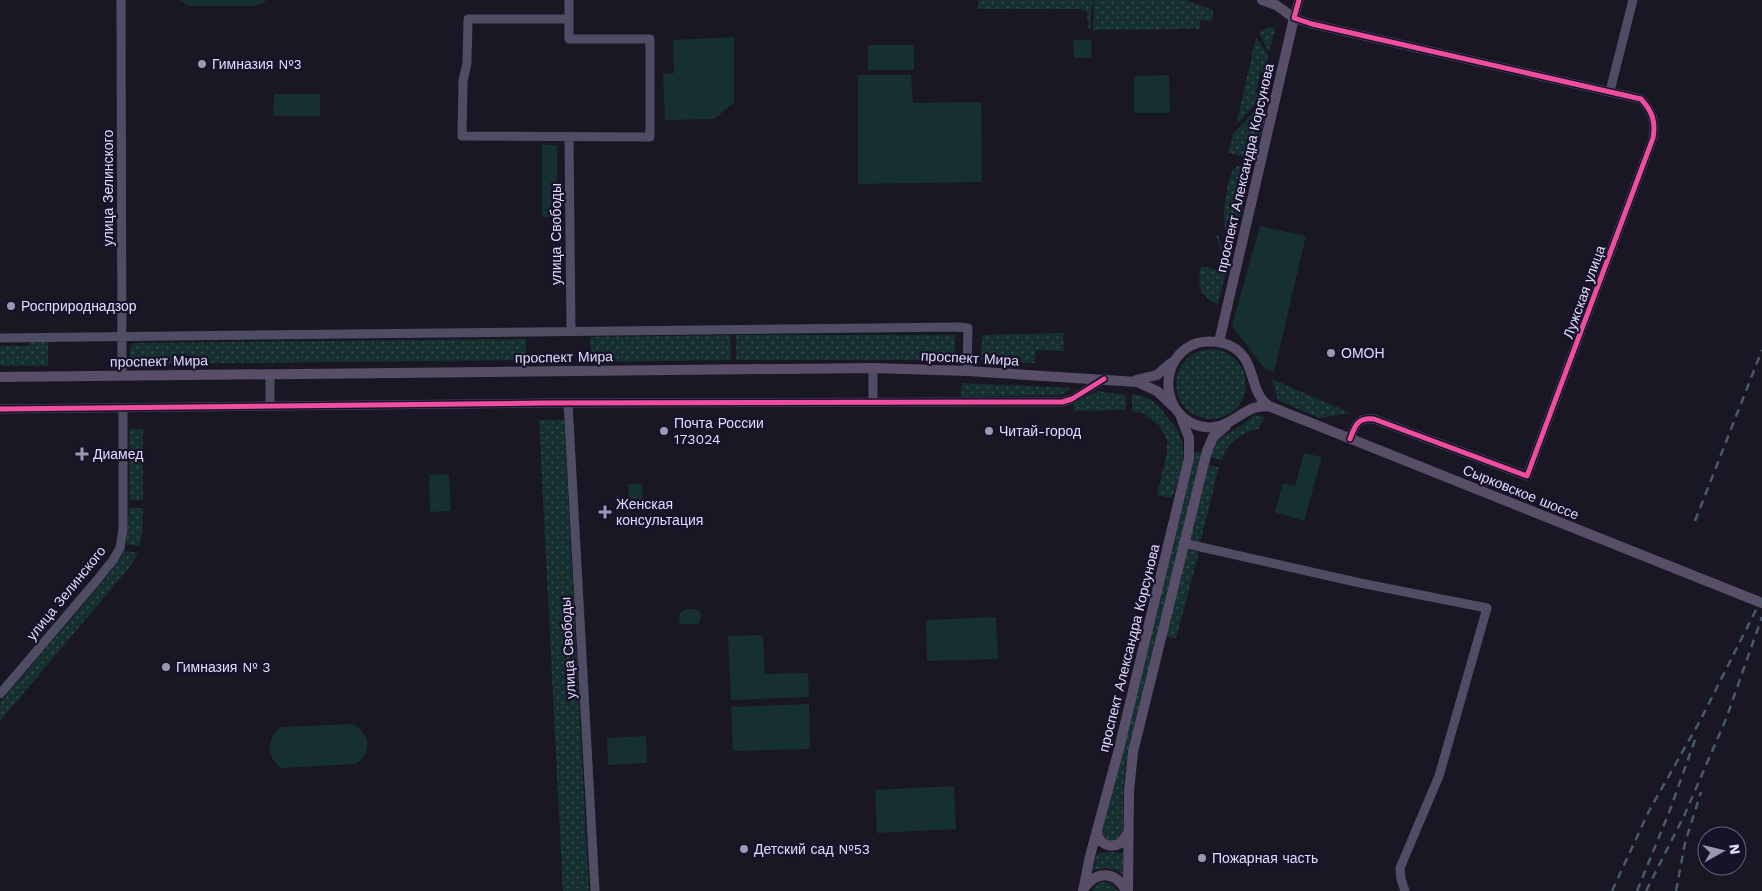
<svg xmlns="http://www.w3.org/2000/svg" width="1762" height="891" viewBox="0 0 1762 891" font-family="'Work Sans',sans-serif">
	<style>
		.grass { fill: url(#grass-dots) }
		.green { fill: #162f31 }
		.lines { fill: none; stroke-linecap: round; stroke-linejoin: round }
		.minor { stroke: #4f4d64; stroke-width: 9 }
		.major { stroke: #584e68; stroke-width: 10 }
		.rail { stroke: #495a6c; stroke-width: 2.5; stroke-dasharray: 8 6; stroke-linecap: butt }
		.cycleway-casing { stroke: #171229; stroke-width: 8 }
		.cycleway { stroke: #ef4d9e; stroke-width: 5 }
		.poi-dot { fill: #9b97b1; stroke: #171229; stroke-width: 2 }
		.labels { text-anchor: middle; stroke-width: 4.5; stroke-linejoin: round; paint-order: stroke }
		.poi-label { font-size: 14px; fill: #e1dcfd; stroke: #171229; text-anchor: start }
		.street-label { font-size: 14px; fill: #e1dcfd; stroke: #171229 }
	</style>
	<defs>
		<pattern id="grass-dots" width="8" height="8" patternUnits="userSpaceOnUse" patternTransform="scale(1.25)"><rect width="8" height="8" fill="#162f31"/><path d="M2 2h.1M6 6h.1" fill="none" stroke="#384d50" stroke-width="1.8" stroke-linecap="round"/></pattern>
	</defs>
	<rect width="100%" height="100%" fill="#1a1724"/>
	<!-- grass -->
	<path class="grass" d="M978 0H1093L1091 12V28H1088L1087 11H1083V9H978Z
		M1094 0H1185L1213 10 1212 21 1200 20V29L1093 30Z
		M1270 27 1275 29 1269 52 1259 33Z
		M1256 37 1268 55 1265 73 1260 72 1256 92 1261 94 1259 100 1236 125Z
		M1265 100C1268 113 1260 152 1246 157L1228 153 1233 134Z
		M1240 165C1246 165 1249 169 1250 175L1237 232 1235 236H1228C1219 227 1227 181 1233 170 1235 167 1236 167 1240 165Z
		M1216 235H1218L1227 267 1218 304C1199 296 1197 285 1201 266L1218 270 1222 254Z
		M1063 333 1064 351 1036 350 1035 363 981 360 982 335Z
		M730 335 731 360 591 362 590 337Z
		M736 335H955V360H736Z
		M526 339V360L135 364 130 359V348L134 343Z
		M30 340 48 341V366H0V346H29Z
		M1176 384a35 35 0 1 1 70 0a35 35 0 1 1-70 0Z
		M1272 379 1350 413 1319 418 1278 400Z
		M962 383 1072 388 1062 395 961 397Z
		M1098 391 1126 395V410L1073 411V403Z
		M1132 394C1152 398 1155 401 1167 417 1171 422 1176 427 1179 433 1189 454 1179 478 1172 498L1157 495 1167 453V440L1159 425 1141 412 1132 411Z
		M1255 415 1264 417 1259 429C1241 432 1227 443 1222 460L1209 457 1215 441 1236 429Z
		M539 420H564L589 891H563Z
		M129 429H143V500H129Z
		M1195 452 1202 453 1126 763 1123 791V833L1119 840 1111 842 1104 837 1102 829Z
		M1209 465 1219 467 1200 543 1190 540Z
		M129 508H143L142 533 140 546 126 544Z
		M1188 550 1199 552 1176 639 1166 636Z
		M124 551 138 553 129 568 0 721V702L106 578Z
		M1109 852 1123 853V875C1113 867 1105 867 1093 871L1097 854Z
		M1105 882 1111 884 1119 891H1091L1099 883Z"/>
	<!-- green -->
	<path class="green" d="M179 0H266L264 3 254 6H189Z
		M734 37V103L714 119 665 120 663 74 674 73 673 40Z
		M1073 40H1091L1092 58H1074Z
		M868 45H914V70H868Z
		M858 75H911L913 103 981 102 982 182 858 184Z
		M1169 75 1170 113H1134V76Z
		M274 94H320V116H273Z
		M542 145H557V217H542Z
		M1260 226 1306 236 1274 372 1265 369 1232 326Z
		M1304 453 1322 457 1304 521 1275 512 1283 483 1295 486Z
		M449 474 451 511 430 512 429 475Z
		M628 484H642L643 507 629 508Z
		M686 609H694L700 612 701 618 699 623 687 625 680 623 679 615 682 611Z
		M996 617 998 659 927 661 926 620Z
		M763 635 765 674 808 673 809 697 731 700 728 636Z
		M809 704 810 749 733 751 731 707Z
		M354 724C371 736 372 752 356 764L281 768C266 756 266 741 280 727Z
		M646 736 647 763 608 765 607 738Z
		M954 786 956 829 877 833 875 790Z"/>
	<g class="lines">
		<!-- minor -->
		<path class="minor" d="M121 0 122 375
			M569 0V39H650V137L462 136 463 81 467 63 468 19H569
			M1299 0 1294 18 1312 24 1641 99C1652 111 1656 121 1653 138L1527 476 1374 419C1358 417 1355 425 1350 439
			M1610 91 1633 0
			M569 137 571 331
			M0 338 959 327 968 328 967 371
			M873 368V402
			M270 374V406
			M568 403 595 891
			M0 409 546 403 1062 402 1072 399 1104 379
			M1183 543 1360 583 1487 608 1439 776 1400 868 1401 879 1405 891
			M0 694 98 579 113 560 120 548 123 529V408"/>
		<!-- major -->
		<path class="major" d="M1219 342 1294 18 1276 5 1262 0
			M0 377 873 368 967 371 1137 382 1157 391 1175 408
			M1136 380 1157 375 1171 363
			M1271 407C1243 400 1231 437 1196 425 1159 411 1159 356 1197 343 1205 341 1214 341 1223 343 1261 354 1245 393 1271 407L1762 603
			M1097 830C1097 844 1110 849 1121 843L1128 833
			M1084 888C1097 870 1116 871 1126 891
			M1083 891 1090 856 1119 749 1189 458V438L1181 417
			M1128 891 1129 791 1133 752 1207 451 1213 437 1226 426"/>
		<!-- rail -->
		<path class="rail" d="M1695 521 1762 350
			M1612 891 1649 811 1701 719 1761 600
			M1637 891 1670 810 1696 737
			M1646 891 1684 816 1726 719 1762 617
			M1676 891 1685 843 1701 792"/>
		<!-- cycleway casing -->
		<g class="cycleway-casing">
			<path id="cycleway" d="M1299 0 1294 18 1312 24 1641 99C1652 111 1656 121 1653 138L1527 476 1374 419C1358 417 1355 425 1350 439
				M0 409 546 403 1062 402 1072 399 1104 379"/>
		</g>
		<!-- cycleway -->
		<use href="#cycleway" class="cycleway"/>
	</g>
	<!-- markers -->
	<g class="poi-dot">
		<circle cx="202" cy="64" r="5"/>
		<circle cx="11" cy="306" r="5"/>
		<circle cx="1331" cy="353" r="5"/>
		<circle cx="664" cy="431" r="5"/>
		<circle cx="989" cy="431" r="5"/>
		<path d="M79.5 446.5h5v5h5v5h-5v5h-5v-5h-5v-5h5z"/>
		<path d="M602.5 504.5h5v5h5v5h-5v5h-5v-5h-5v-5h5z"/>
		<circle cx="166" cy="667" r="5"/>
		<circle cx="744" cy="849" r="5"/>
		<circle cx="1202" cy="858" r="5"/>
	</g>
	<g class="labels">
		<!-- poi labels -->
		<g class="poi-label">
			<text x="212" y="69">Гимназия №3</text>
			<text x="21" y="311">Росприроднадзор</text>
			<text x="1341" y="358">ОМОН</text>
			<text x="674" y="428">Почта России<tspan x="674" dy="16">173024</tspan></text>
			<text x="999" y="436">Читай-город</text>
			<text x="93" y="459">Диамед</text>
			<text x="616" y="509">Женская<tspan x="616" dy="16">консультация</tspan></text>
			<text x="176" y="672">Гимназия № 3</text>
			<text x="754" y="854">Детский сад №53</text>
			<text x="1212" y="863">Пожарная часть</text>
		</g>
		<!-- street labels -->
		<g class="street-label">
			<text transform="translate(1245 168) rotate(-77)" y="5">проспект Александра Корсунова</text>
			<text transform="translate(108 188) rotate(-90)" y="5">улица Зелинского</text>
			<text transform="translate(556 234) rotate(-90)" y="5">улица Свободы</text>
			<text transform="translate(1584 292) rotate(-70)" y="5">Лужская улица</text>
			<text transform="translate(564 357) rotate(-1)" y="5">проспект Мира</text>
			<text transform="translate(970 358) rotate(3)" y="5">проспект Мира</text>
			<text transform="translate(159 361) rotate(-1)" y="5">проспект Мира</text>
			<text transform="translate(1521 492) rotate(22)" y="5">Сырковское шоссе</text>
			<text transform="translate(66 593) rotate(-51)" y="5">улица Зелинского</text>
			<text transform="translate(568 648) rotate(-93)" y="5">улица Свободы</text>
			<text transform="translate(1129 648) rotate(-76)" y="5">проспект Александра Корсунова</text>
		</g>
	</g>
	<!-- north arrow -->
	<g transform="translate(1722 851) rotate(82)"><circle r="24" fill="#171229" stroke="#68637e"/>
	<path d="M0-4L9 19L0 12L-9 19Z" fill="#9b97b1"/>
	<text y="-8" font-size="14" font-weight="bold" text-anchor="middle" fill="#e1dcfd">N</text>
	</g>
</svg>
